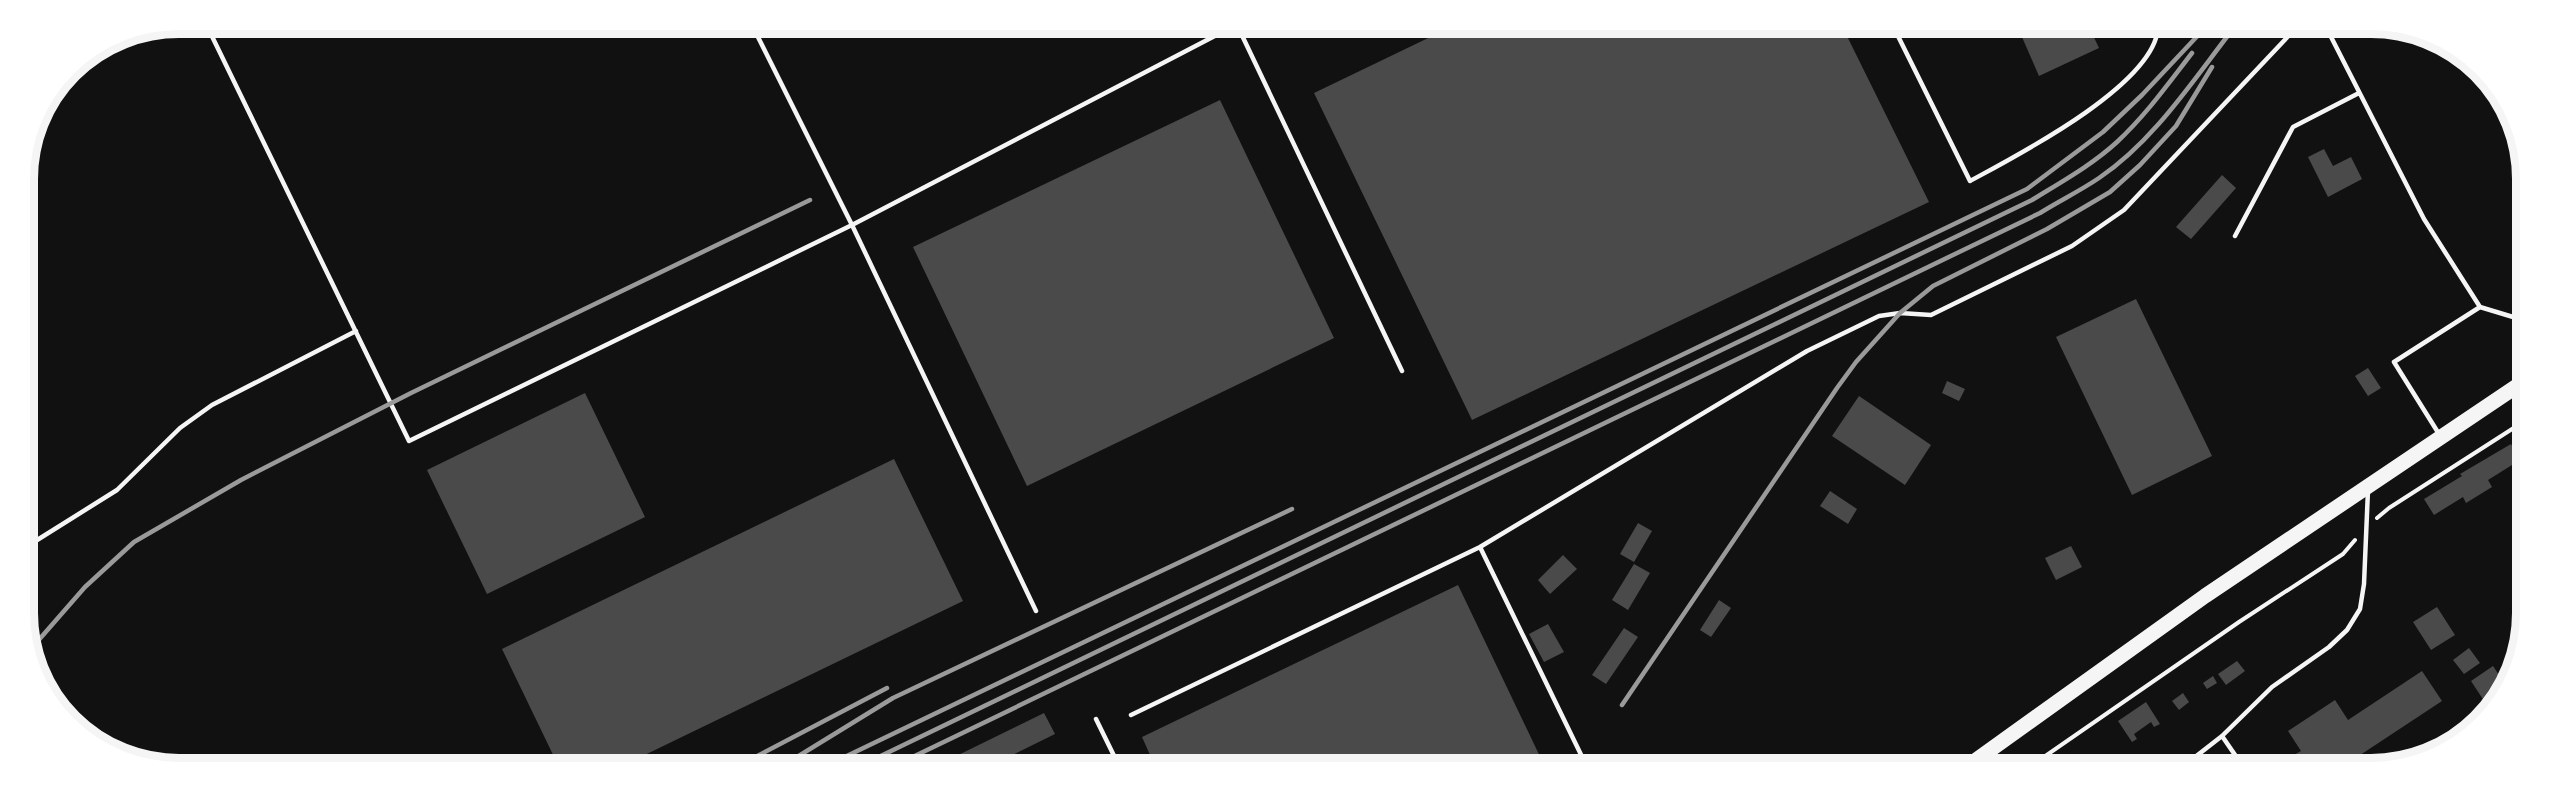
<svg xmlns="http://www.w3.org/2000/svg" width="2551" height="793" viewBox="0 0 2551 793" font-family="Mulish,sans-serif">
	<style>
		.building { fill: #4a4a4a }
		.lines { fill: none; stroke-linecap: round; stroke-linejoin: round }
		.path { stroke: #f5f5f5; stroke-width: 4 }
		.service { stroke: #f5f5f5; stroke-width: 4.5 }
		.primary { stroke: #f5f5f5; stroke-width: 15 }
		.rail { stroke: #9a9a9a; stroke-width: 4.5 }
		.rim { fill: none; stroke: #f5f5f5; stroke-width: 8 }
	</style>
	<rect width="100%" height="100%" fill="#111"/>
	<!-- building -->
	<path class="building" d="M1451 27 1843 28 1929 202 1472 420 1314 93Z
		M2018 28 2090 29 2099 48 2039 76Z
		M1220 100 1334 338 1027 486 913 247Z
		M2324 149 2333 166 2351 157 2362 179 2328 197 2308 157Z
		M2222 175 2236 188 2191 239 2176 227Z
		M2136 299 2212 456 2132 495 2056 337Z
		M2368 368 2381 388 2368 396 2355 376Z
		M1947 381 1965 389 1959 401 1942 393Z
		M585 393 645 517 487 594 427 470Z
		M1859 396 1931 445 1905 485 1832 436Z
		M2511 444 2520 460 2488 480 2492 487 2466 503 2463 497 2434 515 2424 499 2462 476 2460 474Z
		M894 459 963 601 624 765H558L502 649Z
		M1830 491 1857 509 1848 524 1820 506Z
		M1638 523 1652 531 1634 562 1620 554Z
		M2071 546 2082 567 2056 580 2045 558Z
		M1563 555 1577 569 1550 594 1538 580Z
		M1634 564 1650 573 1628 610 1612 600Z
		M1458 585 1545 767 1155 766 1142 737Z
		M1719 600 1731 608 1711 637 1700 630Z
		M2437 607 2455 635 2431 650 2413 622Z
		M1548 624 1564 652 1544 662 1529 634Z
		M1624 628 1638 637 1606 684 1592 675Z
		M2469 648 2480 663 2464 674 2453 660Z
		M2237 661 2245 671 2226 685 2218 674Z
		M2493 666 2507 687 2501 700 2490 710 2471 681Z
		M2422 671 2442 701 2339 769H2300L2292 756 2301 751 2288 731 2335 700 2348 720Z
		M2213 676 2217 683 2207 689 2203 683Z
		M2183 693 2189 702 2179 710 2172 701Z
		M2146 702 2160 724 2154 727 2151 722 2134 734 2137 739 2132 742 2118 721Z
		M1044 713 1055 734 990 766 946 765 944 762Z"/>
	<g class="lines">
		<!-- path -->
		<path class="path" d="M2377 518 2389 508 2523 422
			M2028 768 2239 622 2343 554 2355 540"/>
		<!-- service -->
		<path class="service" d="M206 24 409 441 852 225 1232 27
			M752 25 852 225 1036 611
			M1238 27 1402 371
			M1894 28 1970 181C2018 155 2152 86 2158 29
			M2327 29 2424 219 2480 307
			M2484 74 2524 152
			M2235 236 2293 127 2359 93
			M2439 434 2394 362 2480 307 2523 320
			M26 547 117 490 180 428 212 405 356 331
			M1480 547 1587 767
			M1131 715 1480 547 1807 351 1879 316 1900 313 1931 315 2072 246 2124 210 2295 29
			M1096 719 1119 766
			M2222 736 2244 768
			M1075 763 1076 766
			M2181 768 2222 736 2272 687 2329 647 2347 630 2360 609 2364 584 2368 490"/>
		<!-- primary -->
		<path class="primary" d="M1965 768 2205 596 2523 382"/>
		<!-- rail -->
		<path class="rail" d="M30 650 85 587 134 542 241 480 411 393 810 200
			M1622 705 1837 388 1856 362 1900 313 1933 286 2047 229 2110 192 2140 165 2176 126 2212 67
			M740 765 887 688
			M784 765 893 698 1292 509
			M828 765 2027 189 2103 132 2142 95 2204 29
			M862 765 2032 200C2061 182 2092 165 2117 142 2146 115 2168 84 2192 53
			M896 765 2040 213C2059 201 2080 191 2099 178 2154 141 2193 80 2233 29"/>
	</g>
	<!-- crop -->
	<path d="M0 0H2551V793H0ZM179 34H2371A145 145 0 0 1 2516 179V613A145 145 0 0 1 2371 758H179A145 145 0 0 1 34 613V179A145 145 0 0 1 179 34Z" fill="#fff" fill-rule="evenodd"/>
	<path class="rim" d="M179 34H2371A145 145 0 0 1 2516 179V613A145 145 0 0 1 2371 758H179A145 145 0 0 1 34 613V179A145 145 0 0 1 179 34Z"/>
</svg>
